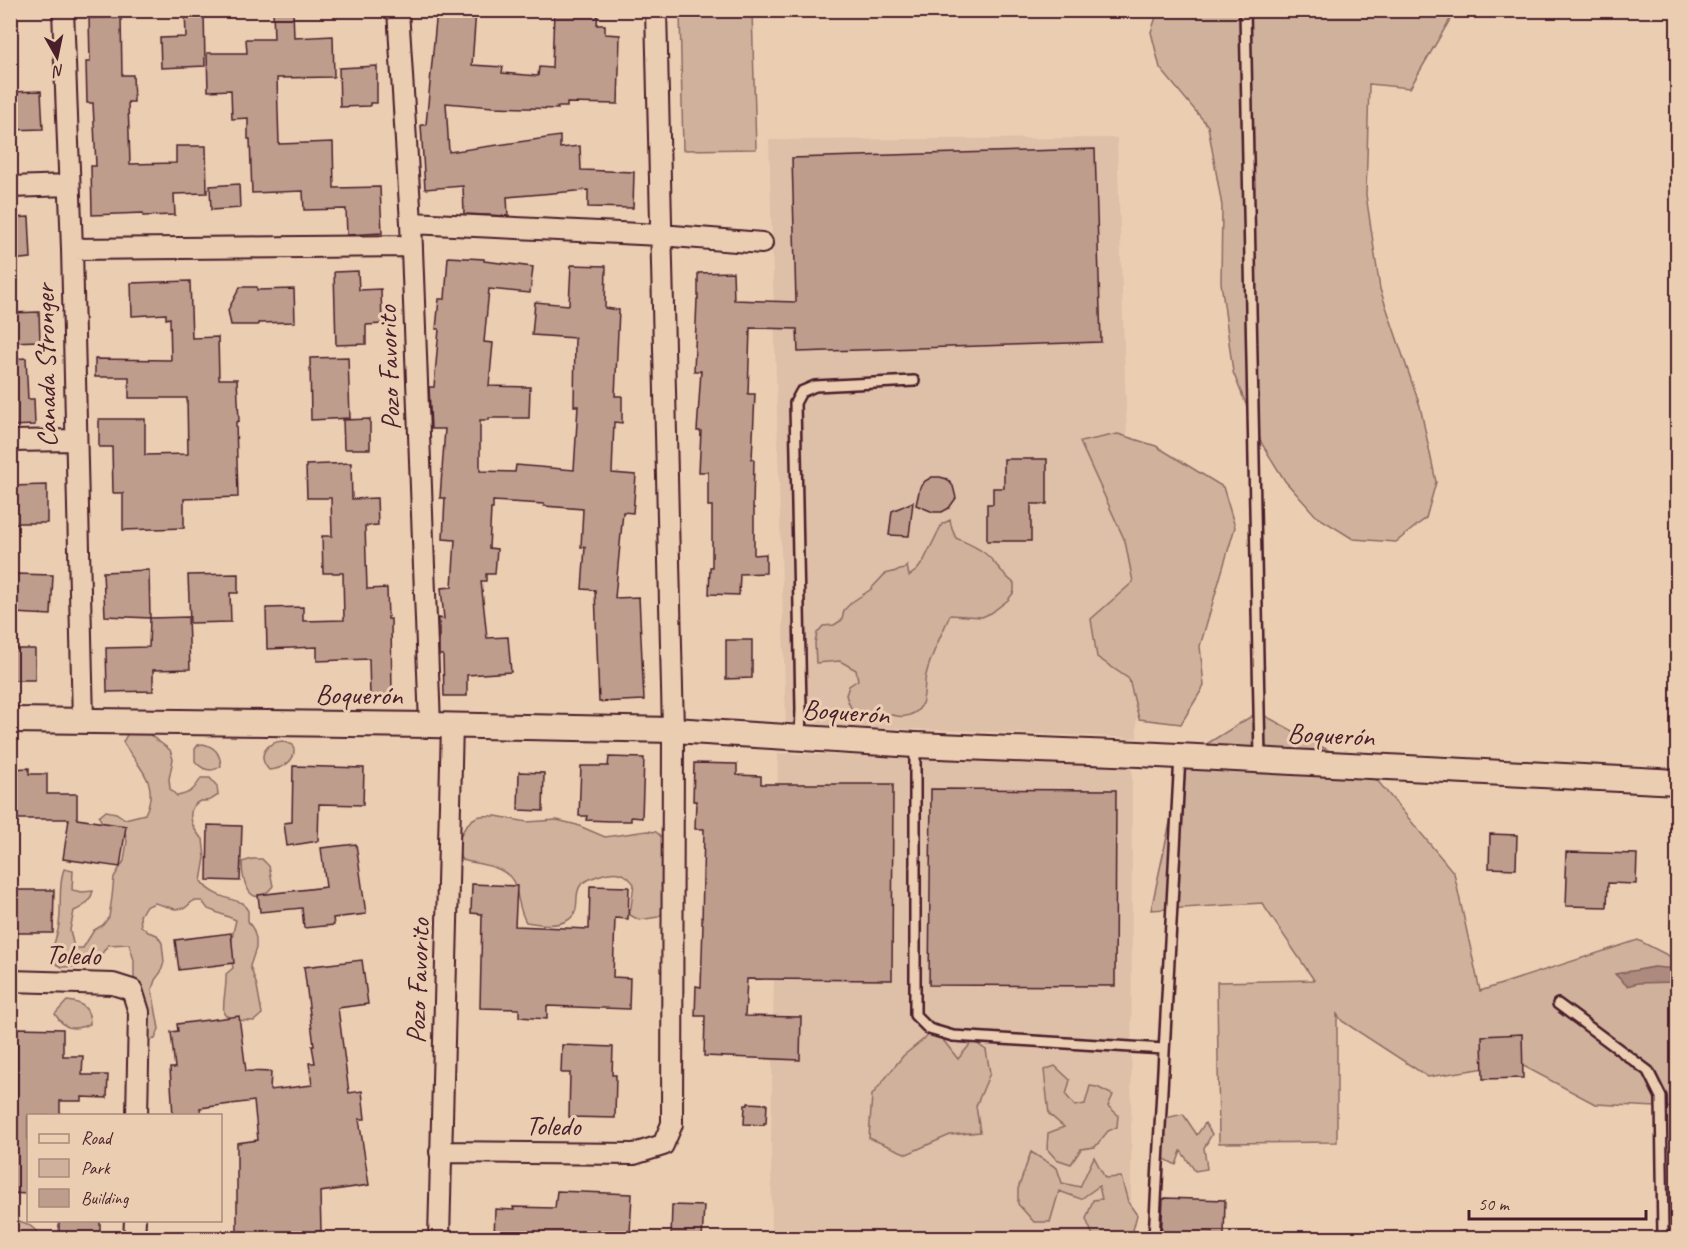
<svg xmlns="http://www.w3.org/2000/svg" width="1688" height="1249" viewBox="0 0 1688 1249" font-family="Caveat,sans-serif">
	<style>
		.built { fill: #debfa7 }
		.green { fill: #d0b29c; stroke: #8d6864; stroke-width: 1.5 }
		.water { fill: #ac8a7d; stroke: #855f5c; stroke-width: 1.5 }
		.building { fill: #be9d8d; stroke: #4a1f2b; stroke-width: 1.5 }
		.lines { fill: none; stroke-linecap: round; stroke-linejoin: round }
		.service-casing { stroke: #4a1f2b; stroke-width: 14 }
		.minor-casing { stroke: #4a1f2b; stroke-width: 24 }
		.tertiary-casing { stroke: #4a1f2b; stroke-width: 28 }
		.service { stroke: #ebceb2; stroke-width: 9 }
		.minor { stroke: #ebceb2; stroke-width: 20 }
		.tertiary { stroke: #ebceb2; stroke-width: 24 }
		.labels { text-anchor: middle; stroke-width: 6; stroke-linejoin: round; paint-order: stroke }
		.street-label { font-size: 28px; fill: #4a1f2b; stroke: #ebceb2 }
	</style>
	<rect width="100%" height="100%" fill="#ebceb2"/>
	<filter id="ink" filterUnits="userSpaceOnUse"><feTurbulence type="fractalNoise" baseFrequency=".0167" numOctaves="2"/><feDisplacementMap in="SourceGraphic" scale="12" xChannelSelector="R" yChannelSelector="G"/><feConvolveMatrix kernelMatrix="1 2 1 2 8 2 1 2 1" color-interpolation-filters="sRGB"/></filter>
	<g filter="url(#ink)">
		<!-- built -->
		<path class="built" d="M1117 138 1137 738 786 724 769 140Z
			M778 753 1116 765 1127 766 1132 770 1131 1238H772L771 1142Z"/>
		<!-- green -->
		<path class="green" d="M680 11H752L756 149 683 150Z
			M1158 11H1455L1410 88 1369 84 1366 195 1380 289 1420 406 1436 482 1426 518 1396 542 1353 539 1316 516 1285 481 1262 444 1233 372 1221 282 1222 206 1208 126 1160 68 1151 32Z
			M1118 434 1156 446 1223 487 1235 527 1200 646 1204 686 1181 724 1139 719 1129 679 1097 657 1091 619 1133 582 1125 541 1080 442Z
			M950 520 952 529 956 538C965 542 975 546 983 552 995 560 1001 574 1014 583V592L1008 600 991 613 982 617 950 615C942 634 931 654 926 675 923 687 927 706 914 713 901 721 893 713 883 714 880 715 877 717 874 717 857 721 850 710 846 695L849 686 858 680 856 670 840 661 816 663 815 643 817 633 823 626 834 625 842 620 844 610 852 602 870 590 885 574 904 569 907 566 909 576 917 570 923 562 942 524Z
			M1258 712 1372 774 1454 873 1480 991 1638 940 1677 960V1108L1595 1104 1518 1063 1428 1077 1342 1021 1337 1014V1142L1219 1143 1217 982 1314 980 1262 903 1151 910 1184 758Z
			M146 732 170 750 173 759 169 779 170 789 177 796C190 794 195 789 201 778H210L217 786 218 795C217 796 211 800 210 800 208 801 202 801 200 801 183 809 193 831 203 839L205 858 201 881C210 895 227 898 243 903L248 911V921L253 929 256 938V948L250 966 257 986 262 1014 254 1021 233 1020 224 1014C222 1000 227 988 226 974L233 968C229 951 232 936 236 920L208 909 202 901H193L185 908 175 909 155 903 145 907 140 916 141 926 148 932 157 935 162 943 164 962 161 972 155 980 152 989 159 1029 155 1039 144 1041 140 1002 134 977V960L129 944 108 945 93 966 62 967 53 962C51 949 55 942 58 930 63 910 57 888 64 869L73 871 72 890 82 892 93 891C90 902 85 906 74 911L70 930 74 948H83L94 930 103 925 109 917 112 897 114 877 124 861 127 841 125 832 104 826 99 817 106 811 116 813 125 819 145 814C161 781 137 767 123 742L128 733Z
			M283 741 293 745C298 761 282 769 269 770 256 756 266 742 283 741Z
			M203 744C215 747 220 753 221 766 212 773 202 770 195 761V749L198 745Z
			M496 816 527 822 557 820 577 825 605 837 647 831 656 832 664 839 666 910 658 917 639 920 630 915 634 884C630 879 626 874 619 873 610 871 586 878 580 886 573 897 582 911 568 920 557 927 538 924 526 922 519 910 519 899 515 886 509 865 480 865 462 860L456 849C459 838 465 822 477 817 482 815 491 816 496 816Z
			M252 859H262L269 866 273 886C251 913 242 882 242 862Z
			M67 1001C82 1002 90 1008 90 1024 73 1031 65 1030 55 1014Z
			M935 1030 958 1059 973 1041 986 1050 990 1073 976 1106 980 1132 950 1135 907 1154 869 1138 872 1095 903 1056Z
			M1055 1066 1070 1080 1066 1095 1075 1106 1085 1104 1090 1086 1097 1087 1113 1095 1108 1106 1118 1115 1117 1127 1108 1131 1095 1147 1081 1149 1071 1164 1056 1159 1047 1149 1048 1133 1064 1127 1049 1114 1044 1070Z
			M1183 1114 1197 1135 1205 1123 1212 1134 1204 1148 1207 1169 1195 1171 1181 1151 1176 1165 1159 1156 1161 1119Z
			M1031 1152 1057 1168 1062 1183 1080 1187 1094 1157 1105 1178 1121 1177 1128 1202 1137 1215 1131 1238H1094L1086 1219 1093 1200 1102 1199 1099 1186 1081 1199 1059 1191 1050 1222H1034L1018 1204V1189Z
			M12 1220C29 1222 32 1227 43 1238H11V1221Z"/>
		<!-- water -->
		<path class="water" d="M1654 967 1677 969V982L1638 983 1627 986 1615 974Z"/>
		<!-- building -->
		<path class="building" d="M185 10H204L205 66 161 68 160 38 186 37Z
			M273 10H293L294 38 333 36 334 77 277 78 279 144 333 142 334 188 380 187 382 233 347 235 346 209 304 210 303 191 252 193 250 139H248V118L232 119 231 90 208 91 207 53H247L246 39H274Z
			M437 10H476L472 65 503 67 502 73 538 76 539 67 552 68 554 10H598L597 25H605V34L620 35 618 104 567 103V107H557L558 109 493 107 446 103 449 152 560 136V148L580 146 581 170 634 172 633 208 588 207V190L507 197 508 216 464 214 463 186 425 189 421 125H426Z
			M121 17 122 75H133L134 102H128L130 164 176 163V146H206L207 193 174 194 175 215 143 216V213L92 215 91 166H96L93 103H87L86 62H90L89 18Z
			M377 66V103H370V106L340 107 339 68Z
			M41 91 43 129 10 130V92Z
			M1095 149 1101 342 798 352 797 329 750 328 748 394H755L752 459H754L753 508H754V555L766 554V573L740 574 739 595 709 594 710 567H712V506H708V472H699L701 431H697L701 371H694L697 299H698V273L733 272 734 300 796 302 792 158Z
			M239 184 240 208 211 210 210 186Z
			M29 217 31 258 10 260V218Z
			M448 257 484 259V261L533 267 530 293 489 289 484 342 493 343 489 386 530 387 529 418H489V420H480V471L515 472 516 465 574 470 578 406H574L575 338 532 335 535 302 569 305 571 265 606 266 605 308 619 310 615 396H622V423L614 422 612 473 636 475 633 513 623 512 615 598 639 597 644 700 599 702 595 590 582 589 585 547H581L583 509 544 506V504L493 501V509H491L489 548 497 549 495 574H486V581H481L487 638 508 637 511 672 467 675V696H444L443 655H439V618L444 619 441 588 452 587 455 540 443 539 445 498H440L445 429H431L429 387H434L439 329H436L439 299H445Z
			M358 271 359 290 381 289 382 324 366 325V344L336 345 334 272Z
			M190 281 192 338 218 337 219 379H237L239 421 236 422 238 497 184 499V528L123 530V493H113L112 447H99V419H145V455L188 454 187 398H129V377H95V359L171 360 170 318 166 319V314L132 316 131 283Z
			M240 287H257V290L294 289 295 322 258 323V325H231L228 310Z
			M39 312 40 341 10 342V313Z
			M348 357 350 418 311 420 310 358Z
			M26 358 28 399H34L35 425 10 426V359Z
			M370 419V449H344L343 420Z
			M1004 459H1047V504H1031V541H987V504H993V488H1004Z
			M351 463 352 499 377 498 378 525 365 526 367 589 387 588 388 619H391L392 698H370L369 659 317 661V647L267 649 266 608 303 607V621L344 620 343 573H323L322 536H332L331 498H307L306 465Z
			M932 477H940L947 479 953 486 956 498 949 508 942 512H933L916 505 920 487 925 481Z
			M47 485V523H10V486Z
			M913 502 909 536 889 535 892 511Z
			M149 570 150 618 188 617 190 669 153 670V691L107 692 106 648 149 647 150 618 105 616 103 572Z
			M16 574 53 575 51 615 14 613Z
			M238 574V593H230L231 622 190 623 188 575Z
			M726 640H752V678L726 679Z
			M10 649H35V680H10Z
			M609 757 644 758 642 818 631 817V821H610L586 820 587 816H579L581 766H608Z
			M694 763 737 764V775L761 776V784H893L892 980 747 979 745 1016 801 1017 800 1060 704 1056 705 1016H695L696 986 701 987 703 924H702L704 829H695L696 801H693Z
			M293 766 364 768 363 805 319 804 318 841 287 846 284 823 292 822Z
			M29 768V774H47V794H77V819L126 826 120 867 63 859 69 819H14V816H10V769Z
			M519 772 544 773 543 811 518 810Z
			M931 789 1116 790 1115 986 929 985Z
			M208 825 242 826 240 881 207 880Z
			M1490 834 1517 835 1516 869 1489 868Z
			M356 844 366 914 333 918 334 925 304 928 302 908 260 912 258 895 326 887 321 848Z
			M1566 852 1637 854 1636 884 1608 883 1607 907 1566 906 1567 877H1565Z
			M472 884 517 886 515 926 589 929 590 886 629 887 628 919 615 918 613 977 630 978 629 1009 547 1006V1019L519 1017V1009L480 1008 482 914 471 913Z
			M16 890H54L53 933H10V897H16Z
			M231 933 234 963 179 970 175 940Z
			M362 960 368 1004 338 1008 349 1093 362 1091 365 1119H359L369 1185 320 1192 321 1231 278 1239H237V1143L258 1140 254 1101 200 1108 201 1116H173L170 1068H175L171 1032 178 1031 177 1024 239 1016 246 1071 271 1072 270 1090 312 1085 309 1063H315L312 1046H314L304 967Z
			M17 1028 63 1029V1056H83L82 1075H108L107 1098 82 1097V1101H60V1116H28V1194L10 1193V1110H17Z
			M1522 1034 1523 1078 1483 1079 1482 1036Z
			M562 1045 613 1047 612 1075H616L615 1118 569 1117 570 1073H561Z
			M748 1103 767 1104 766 1123H764V1125L744 1124 745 1105H748Z
			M557 1191 632 1194 630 1233H626V1239L533 1236V1239H494L495 1209 514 1210 513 1207 555 1208Z
			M1165 1198 1225 1200 1224 1236 1176 1234V1239H1161L1163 1199H1165Z
			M672 1205 704 1206 702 1239H671Z
			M59 1221H100V1239H59Z"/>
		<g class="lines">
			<!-- service casing -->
			<g class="service-casing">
				<path id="service" d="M1245 10 1260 758
					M800 738 801 709 795 403 801 392 815 386 914 381
					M915 745V1015L929 1029 953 1036 1164 1049
					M1558 1004 1648 1071 1661 1097 1663 1238
					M1154 1238 1180 756"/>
			</g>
			<!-- minor casing -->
			<g class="minor-casing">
				<path id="minor" d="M63 10 72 249 83 721
					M398 10 411 223 430 725
					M10 187 69 185
					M411 223 660 235 762 243
					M72 249 412 246
					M10 441 75 440
					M10 981 113 984 132 990 139 1012 137 1116
					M440 1152 634 1154 663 1145 672 1124 673 730 656 10
					M134 1238 135 1220
					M439 1238 452 725"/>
			</g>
			<!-- tertiary casing -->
			<g class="tertiary-casing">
				<path id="tertiary" d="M10 720 430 725 673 730 915 745 1139 754 1678 782"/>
			</g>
			<!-- service -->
			<use href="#service" class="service"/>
			<!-- minor -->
			<use href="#minor" class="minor"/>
			<!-- tertiary -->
			<use href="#tertiary" class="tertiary"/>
		</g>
	</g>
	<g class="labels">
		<!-- street labels -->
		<g class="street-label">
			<text transform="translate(45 366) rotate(-91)" y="10">Canada Stronger</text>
			<text transform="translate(388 368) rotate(-92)" y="10">Pozo Favorito</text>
			<text transform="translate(359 694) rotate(1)" y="10">Boquerón</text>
			<text transform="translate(846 711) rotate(4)" y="10">Boquerón</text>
			<text transform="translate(1331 734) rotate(3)" y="10">Boquerón</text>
			<text transform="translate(73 954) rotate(2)" y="10">Toledo</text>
			<text transform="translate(417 981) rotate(-88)" y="10">Pozo Favorito</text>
			<text transform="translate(553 1125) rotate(1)" y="10">Toledo</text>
		</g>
	</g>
	<!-- margin -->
	<rect width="1688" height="1249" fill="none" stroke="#ebceb2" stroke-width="36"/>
	<rect x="18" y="18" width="1652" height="1213" fill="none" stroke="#4a1f2b" stroke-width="2" filter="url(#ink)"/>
	<!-- legend -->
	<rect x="27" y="1114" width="195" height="108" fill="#ebceb2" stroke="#ab887c" stroke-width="1.5"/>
	<rect x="39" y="1134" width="30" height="9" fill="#ebceb2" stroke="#ab887c" stroke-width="1.5"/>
	<text x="81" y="1144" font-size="18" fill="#4a1f2b">Road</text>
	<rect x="39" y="1159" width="30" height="18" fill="#d0b29c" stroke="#ab887c" stroke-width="1.5"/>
	<text x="81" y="1174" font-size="18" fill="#4a1f2b">Park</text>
	<rect x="39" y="1189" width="30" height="18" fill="#be9d8d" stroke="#ab887c" stroke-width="1.5"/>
	<text x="81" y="1204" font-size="18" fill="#4a1f2b">Building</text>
	<!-- north arrow -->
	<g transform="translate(57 57) rotate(171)" stroke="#ebceb2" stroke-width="4.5" paint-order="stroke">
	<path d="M0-4.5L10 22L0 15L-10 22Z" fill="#4a1f2b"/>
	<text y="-9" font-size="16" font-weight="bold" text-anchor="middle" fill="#4a1f2b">N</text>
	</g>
	<!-- scale -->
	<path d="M1469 1210v9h177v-9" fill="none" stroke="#4a1f2b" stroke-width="3"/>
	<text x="1478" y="1210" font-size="18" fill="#4a1f2b" stroke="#ebceb2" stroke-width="4.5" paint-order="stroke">50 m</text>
</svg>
